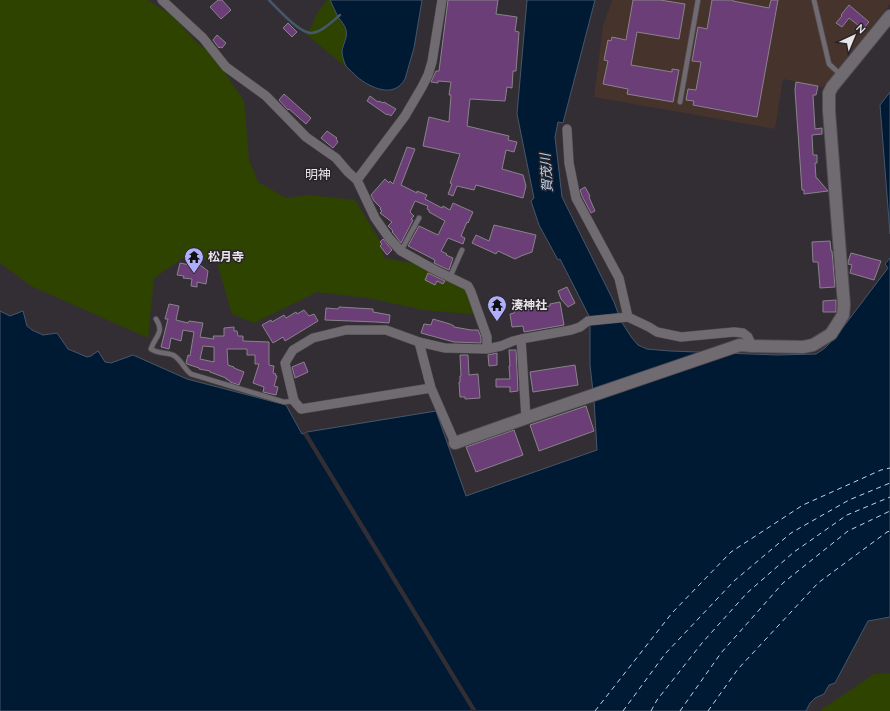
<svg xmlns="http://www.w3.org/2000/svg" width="890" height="711" viewBox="0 0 890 711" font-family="Quicksand,'Noto Sans JP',sans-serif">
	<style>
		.industrial { fill: #46332c }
		.green { fill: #2e4300 }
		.water { fill: #001a34; stroke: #46576a }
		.pier { fill: #332e34 }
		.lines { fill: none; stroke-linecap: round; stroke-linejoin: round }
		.stream { stroke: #46576a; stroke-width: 2.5 }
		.ferry { stroke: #b7d6f5; stroke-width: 1; stroke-dasharray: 5 4; stroke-linecap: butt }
		.building { fill: #6b3e78; stroke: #89838a; fill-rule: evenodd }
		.lane-casing { stroke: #504c51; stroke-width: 6 }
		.street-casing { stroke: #504c51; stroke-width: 10 }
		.secondary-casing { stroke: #504c51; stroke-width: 14 }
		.lane { stroke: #706a71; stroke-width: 4.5 }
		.street { stroke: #706a71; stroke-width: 9 }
		.secondary { stroke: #706a71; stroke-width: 12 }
		.labels { text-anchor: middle; stroke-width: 3; stroke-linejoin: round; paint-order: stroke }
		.poi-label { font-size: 12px; font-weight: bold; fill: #e8e5e9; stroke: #29242a; text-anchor: start }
		.water-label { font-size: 13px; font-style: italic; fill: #b7d6f5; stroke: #29242a }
		.neighbourhood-label { font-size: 13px; fill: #e8e5e9; stroke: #29242a }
	</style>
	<rect width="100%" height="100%" fill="#332e34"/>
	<!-- industrial -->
	<path class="industrial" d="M612 0H890V4L823 87 783 79 775 129 594 97 603 26Z"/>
	<!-- green -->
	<path class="green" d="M0 0H148L174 17 195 41 213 55 244 101 249 160 258 182 286 198 309 195 355 200 380 241 384 258 417 264 466 287 480 315 424 310 368 298 317 292 254 323 232 314 216 259 183 258 154 278 148 338 31 286 0 263Z
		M327 0H330L337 15 346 30V36L342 52 343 59 347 68 306 34 312 26 316 15Z
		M890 673V711H821V710L874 674Z"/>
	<!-- water -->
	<path class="water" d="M330 0H422L414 48 405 79C394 99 371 88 357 77 354 73 349 70 346 66 344 62 342 56 342 51 343 44 348 37 346 30 345 25 341 21 338 17 335 11 333 6 330 0Z
		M527 0H595L563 123 558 122 555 137 562 197 614 302 621 321 632 338 638 345 647 349 670 351 777 355 816 354 825 348 838 334 888 268 885 264 890 258V617L868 621 835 683 829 685 824 694 815 698 810 703 806 711H0V311L10 316 23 311 27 326 32 330 43 335 57 333 68 349 87 357 91 356 98 351 105 362 111 363 133 355 187 379 286 405 302 434 307 432 436 411 466 496 597 450 594 400 590 365V318L560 259 558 260 539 225 531 201 534 198 517 114Z
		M890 92V234L880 105Z"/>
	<!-- pier -->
	<path class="pier" d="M307 432 477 711H472L303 434Z"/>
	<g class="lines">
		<!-- stream -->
		<path class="stream" d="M269 0C277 8 299 33 311 33 321 33 333 21 340 15"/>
		<!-- ferry -->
		<path class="ferry" d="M595 711 672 613 731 552 803 505 881 470 890 468
			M623 711 665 654 734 581 791 533 849 500 890 483
			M651 711 657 700 702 643 747 593 794 552 847 515 890 497
			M680 711 721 653 783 583 848 531 890 511
			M708 711 738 669 818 583 887 532 890 531"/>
	</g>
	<!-- building -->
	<path class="building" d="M218 0H222L231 10 221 19 210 7Z
		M448 0H498L496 14 517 17 515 31 519 32 516 71H513L512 88 507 87 505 101 470 99 467 126 509 136 508 140 517 142 514 152 506 150 502 169 523 175 526 186 523 198 476 185 474 190 457 186 453 196 448 194 452 184 450 183 460 154 423 146 429 117 449 122 451 95H449L451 82 438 81V83L431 82 436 71H439Z
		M633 0H660L685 4 679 39 637 32 631 65 672 72V69L679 70 673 102 627 94 628 89 603 84 608 61 604 60 608 40 611 41 612 37 626 40Z
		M712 0H733V1L769 8 771 0H778L757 117 693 105 694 101 686 100 688 89 696 90 701 62 692 61 698 27 707 29Z
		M849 5 869 22 863 29 849 18 842 27 836 23 842 16 841 15Z
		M288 23 297 32 292 37 283 28Z
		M217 35 226 43 222 48 220 47 219 48 213 40Z
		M796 82 818 86 816 95H813L815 129 822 128V134L812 135 813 155H817V163H815L816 178H817L828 191 804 194V190H802L795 90Z
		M284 94 311 118 306 124 289 109 288 110 279 100Z
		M370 96 378 102 379 101 383 103 384 102 396 109 391 116 388 114 387 115 367 101Z
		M327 131 337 138 336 139 338 142 333 148 321 138Z
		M407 147 415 149 401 185 417 193V191L427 195 425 199 442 208 443 206 450 210 453 203 473 212 468 223 467 222 461 236 465 238 463 244 448 238 441 251 447 254 446 255 453 258 449 270 434 263 435 260 408 246 419 226 438 235 445 221 429 212V210L427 209 428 206 415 201 410 212 414 216 411 219 413 220 401 243 394 234 392 232 393 231 388 226 392 222 380 213 382 211 380 209 381 208 374 201 371 195 385 179 389 183 390 181 393 184Z
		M585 187 590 196 589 197 595 211 591 213 582 196 580 190Z
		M494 225 536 235 532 252 521 256 515 259 498 251 496 254 472 243 476 235 489 241Z
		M383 239 392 250 387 255 380 246 382 244 380 242Z
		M830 241 831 251H832L835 287 820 288 818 262H813L812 242Z
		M851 253 881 261 874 280 850 273 852 265 848 264V262Z
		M180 263 190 265 191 263 200 265 208 271 206 284 197 282V287L191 286 192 279 183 278 184 276 177 275Z
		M428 273 445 281 443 284 437 281 435 285 425 280Z
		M567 287 575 303 568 307 561 299 558 291Z
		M836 300V312H823V301Z
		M560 302 564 325 524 332 523 326 512 327 510 314 514 313V311H516L515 307 525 305V310L550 306V304Z
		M169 304 179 306 176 320 188 323 189 321 203 323 200 337 214 339 213 336H224V328L234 327V331H237L238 336H243V341L269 342V365L274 366 273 373 276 374 275 375 277 376 274 386 278 387 276 395 263 392 264 387 253 383 259 364H255V355H247V349H227L228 365 234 367V368L244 372 239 385 230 382V381L226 379V378L210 372V371L199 369V368L187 364 186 363 188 355 190 356 194 332 183 330 181 341 171 338 169 349 161 347 168 319H165ZM203 346 214 347V362L200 359Z
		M339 307 373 309V312L390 315 389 323 376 322 325 320 326 308 338 309Z
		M304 310 309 316 314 314 318 321 285 341 283 337 273 343 262 325 271 320 272 322 284 315 286 318 296 312 297 314Z
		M433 319 450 324 454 326V327L471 330H478L481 337V343L454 342 421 333 424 324 431 325Z
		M509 350H516L518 391 510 392V387H496V379H510L509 366H510Z
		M497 353V365L489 366 488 355Z
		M460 355H468L469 375 478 374 480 398 465 399V397H460L459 382H460V376H461Z
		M304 362 308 372 295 378 292 367Z
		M575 365 578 385 533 392 530 372Z
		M586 406 594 431 539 451 530 425Z
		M514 430 523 455 476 472 466 447Z"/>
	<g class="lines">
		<!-- lane casing -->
		<g class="lane-casing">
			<path id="lane" d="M814 0 829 64 841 75
				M680 102 698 0
				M401 251 419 218
				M450 277 462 250
				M156 319C165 333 155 336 151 349 158 354 166 352 173 355 181 359 184 369 191 374L284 402 294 401"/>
		</g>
		<!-- street casing -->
		<g class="street-casing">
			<path id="street" d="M162 0 203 38 226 67 266 96 306 137 336 158 348 172 357 180 375 218 389 238 401 251 435 270 468 286 471 292 487 337V349
				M567 129 569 163 576 198 619 278 628 317
				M357 180 405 116 422 87 428 75 432 62 442 0
				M521 339 526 418
				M419 342 431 388 455 443
				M431 388 301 409 294 401 285 363 293 350 313 338 346 330H386L419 342 445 348 487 349 501 346 513 341 521 339 571 330 580 327 588 321 628 317 649 327 657 332 681 337 734 332 743 333 748 337 752 346"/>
		</g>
		<!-- secondary casing -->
		<g class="secondary-casing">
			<path id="secondary" d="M455 443 526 418 731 348 740 345 752 346 803 347 813 345 831 334 843 315 844 305 829 111V93L832 87 890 16"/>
		</g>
		<!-- lane -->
		<use href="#lane" class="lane"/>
		<!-- street -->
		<use href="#street" class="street"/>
		<!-- secondary -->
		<use href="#secondary" class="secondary"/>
	</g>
	<!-- icons -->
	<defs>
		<g id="temple-pin" transform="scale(1)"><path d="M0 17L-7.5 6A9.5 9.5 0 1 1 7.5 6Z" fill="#aeaefa" stroke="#29242a"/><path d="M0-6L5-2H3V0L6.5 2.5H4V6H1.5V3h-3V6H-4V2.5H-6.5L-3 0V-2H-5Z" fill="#111"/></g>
	</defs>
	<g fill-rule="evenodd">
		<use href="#temple-pin" x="194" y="257"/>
		<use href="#temple-pin" x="497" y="305"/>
	</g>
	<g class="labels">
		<!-- poi labels -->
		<g class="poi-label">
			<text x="208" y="261">松月寺</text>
			<text x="511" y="309">湊神社</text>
		</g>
		<!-- water labels -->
		<g class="water-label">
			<text transform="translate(546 173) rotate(-94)" y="5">賀茂川</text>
		</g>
		<!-- neighbourhood labels -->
		<g class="neighbourhood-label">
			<text x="318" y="179">明神</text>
		</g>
	</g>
	<!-- north arrow -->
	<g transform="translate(854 36) rotate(44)" stroke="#29242a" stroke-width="3" paint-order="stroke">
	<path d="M0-3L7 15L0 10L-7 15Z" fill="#e8e5e9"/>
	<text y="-6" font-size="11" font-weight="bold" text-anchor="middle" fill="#e8e5e9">N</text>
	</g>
</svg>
